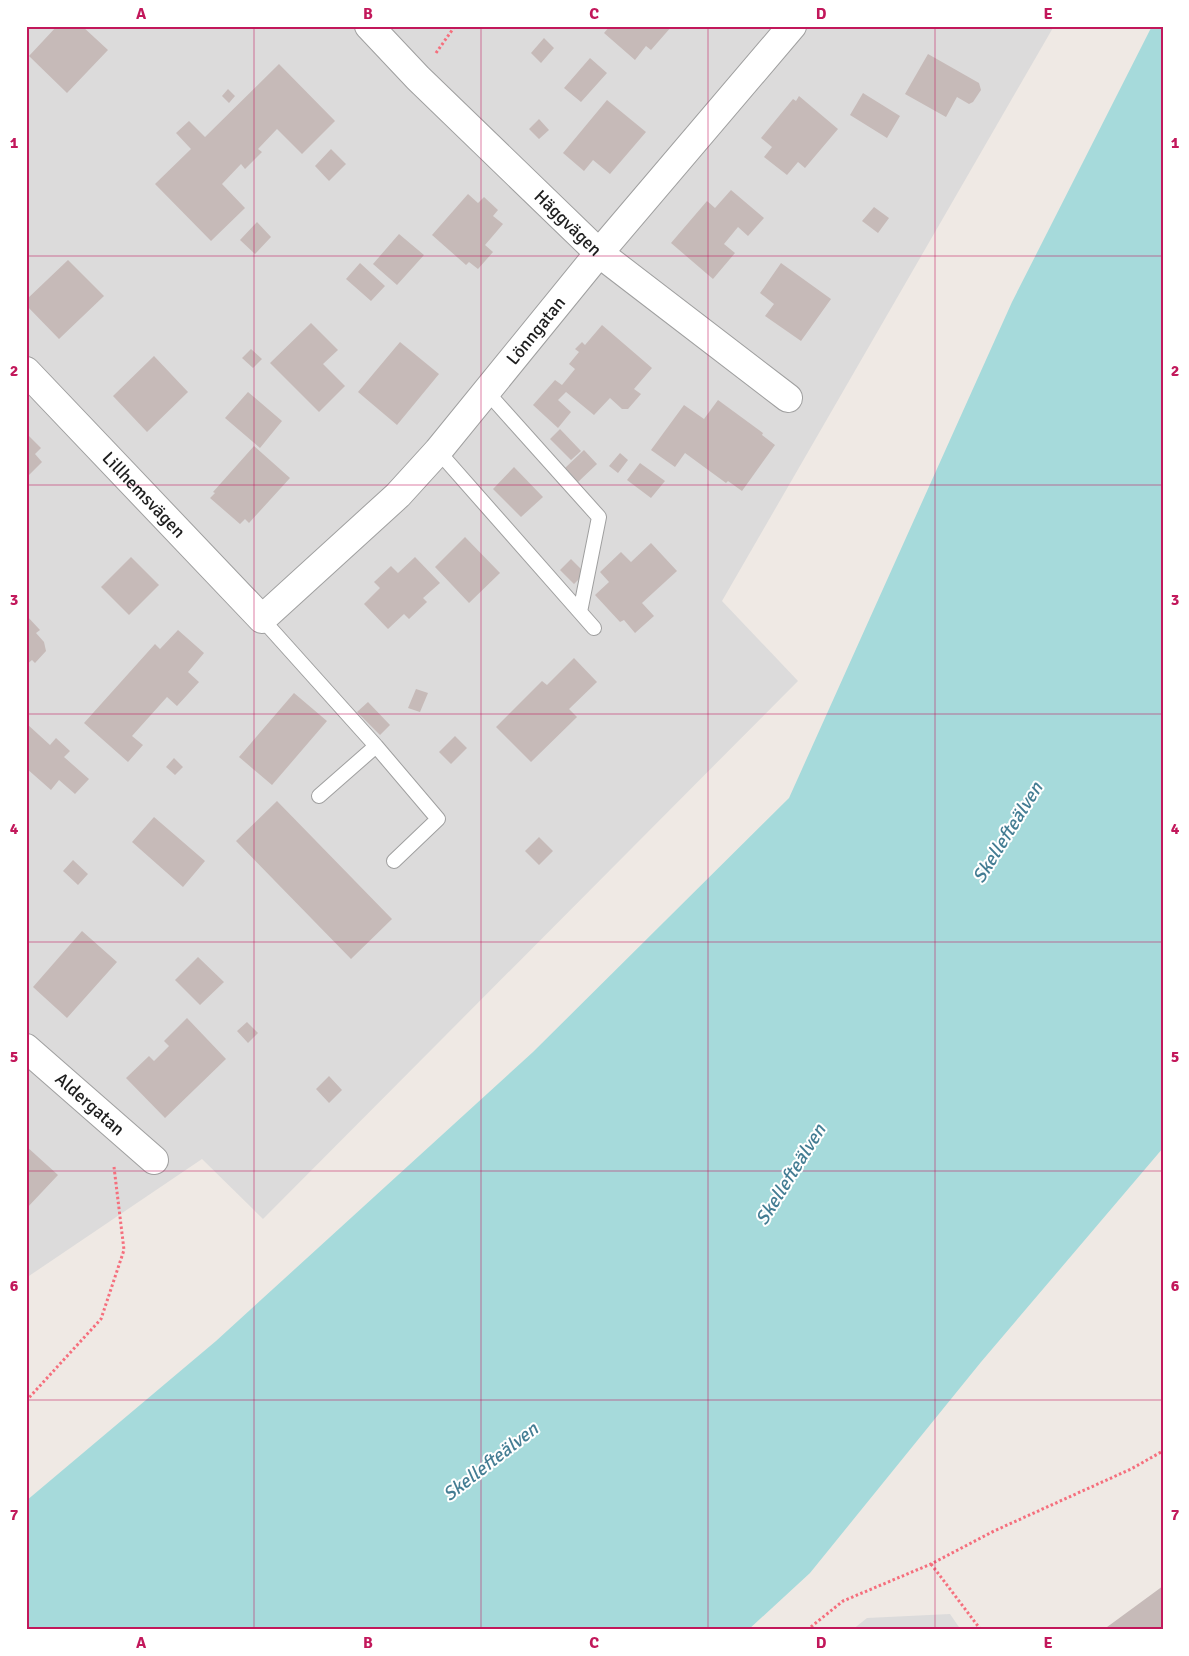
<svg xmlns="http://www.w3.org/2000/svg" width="1189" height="1656" viewBox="0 0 1189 1656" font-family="Signika,sans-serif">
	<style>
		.residential { fill: #dcdbdb }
		.water { fill: #a6dadb }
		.building { fill: #c6bab8 }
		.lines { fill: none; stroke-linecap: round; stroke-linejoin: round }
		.lane-casing { stroke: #9f9f9f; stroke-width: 16 }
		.street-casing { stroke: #9f9f9f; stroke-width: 30 }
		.path { stroke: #f56f7d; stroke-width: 3; stroke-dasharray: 2.5 2.5; stroke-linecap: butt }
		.lane { stroke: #fff; stroke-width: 14 }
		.street { stroke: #fff; stroke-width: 28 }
		.grid { fill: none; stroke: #c2185b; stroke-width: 1; stroke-opacity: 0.55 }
		.labels { text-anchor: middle; stroke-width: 4; stroke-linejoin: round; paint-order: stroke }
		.street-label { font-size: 18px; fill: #1e1e1e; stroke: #fff }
		.water-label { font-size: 19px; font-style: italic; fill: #447d93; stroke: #fff }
		.neatline { fill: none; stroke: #c2185b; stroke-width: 2 }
		.grid-label { font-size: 16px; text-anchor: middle; font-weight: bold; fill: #c2185b }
	</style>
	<rect width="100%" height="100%" fill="#efe9e4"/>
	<!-- residential -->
	<path class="residential" d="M26 26H1054L722 601 798 681 263 1219 202 1159 26 1278Z
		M950 1614 961 1630H852L867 1618Z"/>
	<!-- water -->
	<path class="water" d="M1152 26H1163V1148L981 1362 810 1573 748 1630H26V1501L216 1341 533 1052 789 798 1012 302Z"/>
	<!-- building -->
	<path class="building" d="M57 26H82L108 50 67 93 29 56Z
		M610 26H672L651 50 646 46 635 60 604 33Z
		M544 38 554 48 541 63 531 53Z
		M928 54 979 83 981 90 973 102 969 104 957 97 946 117 905 94Z
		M590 58 607 73 581 102 564 88Z
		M279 64 335 121 302 154 277 129 258 149 262 152 245 169 241 164 222 184 245 208 211 241 155 184 191 149 176 133 189 121 205 137Z
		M228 89 235 96 229 103 222 96Z
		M863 93 900 116 887 138 850 115Z
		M799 96 838 129 805 168 798 162 787 175 764 157 772 147 761 138 793 99 796 101Z
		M607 100 646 132 610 174 593 160 584 171 563 153Z
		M539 119 549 130 539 139 529 129Z
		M331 149 346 164 329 181 315 166Z
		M731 190 764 218 748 236 738 227 724 244 735 253 713 279 671 243 707 201 715 208Z
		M468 194 478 203 484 197 498 210 493 216 503 224 485 245 493 252 478 269 469 262 466 265 432 235Z
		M874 207 889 218 878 233 862 221Z
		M257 222 271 237 255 254 240 240Z
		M399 234 424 255 397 285 373 264Z
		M68 260 104 296 59 339 26 305V300Z
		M360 263 385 286 371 301 346 279Z
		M781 263 831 299 801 341 765 316 774 304 760 293Z
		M311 323 338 350 323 364 345 386 319 412 270 363Z
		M602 325 652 368 634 389 641 394 628 409H622L610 398 594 415 566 392 558 400 571 412 558 428 533 405 555 380 562 385 575 369 569 364 579 352 575 349 582 342 585 345Z
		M400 342 439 374 397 425 358 392Z
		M251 349 262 359 253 368 242 358Z
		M154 356 188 392 147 432 113 396Z
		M248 392 282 421 260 448 225 418Z
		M718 400 763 433 762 435 775 445 742 491 728 481 726 483 685 453 675 467 651 450 684 405 704 419Z
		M560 429 581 451 571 460 550 439Z
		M26 433 41 448 35 454 42 462 28 476 26 474Z
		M254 446 290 478 249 523 245 519 240 524 210 498 215 493 213 492Z
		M584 450 597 464 578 482 565 468Z
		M620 453 628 460 618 473 609 466Z
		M640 463 665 481 651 498 627 480Z
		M514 467 543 497 521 517 493 489Z
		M465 537 500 573 469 603 435 567Z
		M651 543 677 571 642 603 654 616 635 633 624 620 620 622 595 595 609 582 600 572 621 552 631 562Z
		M131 557 159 585 129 615 101 587Z
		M415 557 440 583 423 598 427 602 409 619 404 614 388 629 364 604 380 588 374 582 391 566 398 573Z
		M571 559 585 573 574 584 560 570Z
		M26 615 40 630 36 633 44 642 46 651 35 663 32 660 26 665Z
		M178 630 204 653 188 672 199 682 177 706 167 697 132 736 143 745 128 762 84 723 155 644 160 649Z
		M574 658 597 682 569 709 577 717 531 762 496 727 542 681 547 685Z
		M416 689 428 693 420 712 408 708Z
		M294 693 327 721 272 785 239 757Z
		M368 702 390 725 380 735 357 712Z
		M27 724 50 745 56 738 70 751 64 757 89 779 75 794 59 780 51 790 26 768V726Z
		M455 736 467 748 451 764 439 752Z
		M174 758 183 767 175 775 166 767Z
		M277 801 392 919 351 959 236 841Z
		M154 817 205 861 183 887 132 842Z
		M539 837 553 851 539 865 525 851Z
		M73 860 88 874 78 885 63 871Z
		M82 931 117 962 67 1018 33 987Z
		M198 957 224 982 200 1005 175 980Z
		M187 1018 226 1059 165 1118 126 1078 149 1056 154 1061 169 1046 164 1041Z
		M247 1022 258 1033 248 1043 237 1031Z
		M329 1076 342 1090 329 1103 316 1089Z
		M26 1146 58 1175 26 1209Z
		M1163 1586V1630H1103Z"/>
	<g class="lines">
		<!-- lane casing -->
		<g class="lane-casing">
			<path id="lane" d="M487 392 599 517 580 612
				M438 451 594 628
				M262 619 376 746 438 819 394 861
				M319 796 376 746"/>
		</g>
		<!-- street casing -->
		<g class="street-casing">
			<g id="street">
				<path id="s1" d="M369 26 418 78 599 253 788 398"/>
				<path id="s2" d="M26 371 262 619 398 495 438 451 599 253 792 26"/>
				<path id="s3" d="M26 1048 154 1160"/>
			</g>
		</g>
		<!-- path -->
		<path class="path" d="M436 53 455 26
			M26 1401 101 1319 124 1250 114 1167
			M931 1564 981 1630
			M807 1630 843 1601 931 1564 994 1531 1131 1469 1163 1451"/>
		<!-- lane -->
		<use href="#lane" class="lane"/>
		<!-- street -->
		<use href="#street" class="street"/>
	</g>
	<!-- grid -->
	<path class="grid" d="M254 26V1630M481 26V1630M708 26V1630M935 26V1630M26 256H1163M26 485H1163M26 714H1163M26 942H1163M26 1171H1163M26 1400H1163"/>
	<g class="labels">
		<!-- street labels -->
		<g class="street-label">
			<text dy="6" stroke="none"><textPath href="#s1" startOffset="280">Häggvägen</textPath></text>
			<text dy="6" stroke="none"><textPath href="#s2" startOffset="741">Lönngatan</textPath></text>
			<text dy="6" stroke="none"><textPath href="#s2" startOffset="171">Lillhemsvägen</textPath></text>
			<text dy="6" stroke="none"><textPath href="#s3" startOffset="85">Aldergatan</textPath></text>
		</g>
		<!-- water labels -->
		<g class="water-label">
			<text transform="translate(1007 832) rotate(-58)" y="7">Skellefteälven</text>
			<text transform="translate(790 1174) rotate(-58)" y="7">Skellefteälven</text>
			<text transform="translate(490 1461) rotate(-38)" y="7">Skellefteälven</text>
		</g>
	</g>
	<!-- border -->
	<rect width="1189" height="1656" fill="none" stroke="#ffffff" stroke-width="55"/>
	<rect x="28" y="28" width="1134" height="1600" class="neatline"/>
	<g class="grid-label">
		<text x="141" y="19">A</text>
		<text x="368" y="19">B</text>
		<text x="594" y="19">C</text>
		<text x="821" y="19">D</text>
		<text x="1048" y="19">E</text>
		<text x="14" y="148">1</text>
		<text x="1175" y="148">1</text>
		<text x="14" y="376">2</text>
		<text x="1175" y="376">2</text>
		<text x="14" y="605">3</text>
		<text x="1175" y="605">3</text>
		<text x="14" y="834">4</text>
		<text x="1175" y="834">4</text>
		<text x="14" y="1062">5</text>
		<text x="1175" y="1062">5</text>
		<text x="14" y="1291">6</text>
		<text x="1175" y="1291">6</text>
		<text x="14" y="1520">7</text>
		<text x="1175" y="1520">7</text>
		<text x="141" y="1648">A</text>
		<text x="368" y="1648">B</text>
		<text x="594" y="1648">C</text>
		<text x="821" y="1648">D</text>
		<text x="1048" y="1648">E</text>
	</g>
</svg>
